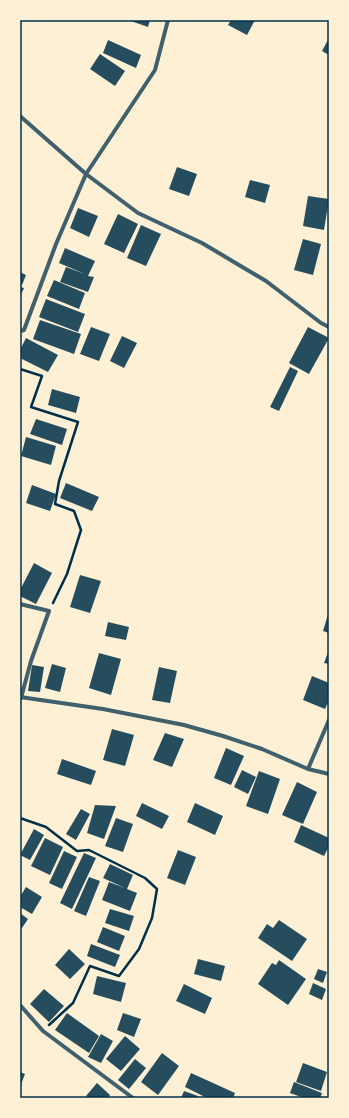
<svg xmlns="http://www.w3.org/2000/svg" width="349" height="1118" viewBox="0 0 349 1118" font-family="Quicksand,sans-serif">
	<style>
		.building { fill: #264d5e }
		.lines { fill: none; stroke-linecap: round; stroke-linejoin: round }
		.path { stroke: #003049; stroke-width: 2.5 }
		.minor { stroke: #3f606c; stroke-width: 4 }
		.neatline { fill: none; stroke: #003049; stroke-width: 1.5 }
	</style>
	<rect width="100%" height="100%" fill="#fdf0d5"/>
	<!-- building -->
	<path class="building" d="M128 20H150L148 27Z
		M231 20H255L247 35 228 25Z
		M329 38V55L322 51Z
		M108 40 141 55 136 68 103 53Z
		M100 54 125 71 115 86 90 69Z
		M177 167 197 174 189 196 169 189Z
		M250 180 270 185 265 203 245 197Z
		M308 196 329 199 324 230 303 226Z
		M78 208 98 216 89 237 70 228Z
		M118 214 138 224 124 253 104 244Z
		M141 225 161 234 146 266 127 258Z
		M303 239 321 244 313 275 294 270Z
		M65 248 95 261 88 276 94 277 88 292 60 282 66 267 85 274 59 263Z
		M20 272 26 275 22 285 20 284Z
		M54 280 85 293 79 309 47 296Z
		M20 287 24 288 20 297Z
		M46 299 85 314 78 332 39 317Z
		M40 320 81 334 74 354 33 339Z
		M91 327 110 334 99 361 80 354Z
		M308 327 329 338 309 374 289 363Z
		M122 336 137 343 124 368 110 361Z
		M26 338 58 355 48 372 20 358V350Z
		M290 367 298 371 279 411 270 407Z
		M52 389 80 397 76 413 48 405Z
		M36 419 67 429 62 445 30 434Z
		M26 437 56 446 51 465 21 456Z
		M66 483 99 497 92 511 60 498Z
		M32 485 56 494 50 511 26 503Z
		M34 563 52 573 36 604 20 596V590Z
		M80 575 101 581 90 613 70 607Z
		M329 611V633L323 631Z
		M108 622 129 627 126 640 105 636Z
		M329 650V664L324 663Z
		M99 653 121 659 111 695 89 688Z
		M52 664 66 668 60 692 45 688Z
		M32 665 44 667 40 692 28 691Z
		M159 667 177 671 170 703 152 700Z
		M312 676 329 683V700L325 709 303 700Z
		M112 729 134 735 125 766 103 760Z
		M165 733 184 739 172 767 153 760Z
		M226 748 244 756 231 785 214 778Z
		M62 759 96 771 91 785 57 774Z
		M242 770 256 777 248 794 234 787Z
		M259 771 280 779 268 814 246 806Z
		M297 782 317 792 303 824 282 815Z
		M142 803 169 816 162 829 136 816Z
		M195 803 223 816 215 835 187 822Z
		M95 805 116 806 104 839 87 833Z
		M81 809 90 814 76 840 66 834Z
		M116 818 133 824 123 852 105 846Z
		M301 825 329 838V846L324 856 294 842Z
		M34 829 44 835 30 860 20 855Z
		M45 838 63 847 50 875 31 866Z
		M178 850 196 857 185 885 167 878Z
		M64 851 77 857 62 889 49 883Z
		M84 853 96 858 72 909 60 903Z
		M110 864 133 875 127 889 137 893 130 911 102 900 109 882 125 888 103 878Z
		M89 877 100 881 86 916 74 911Z
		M26 887 42 897 32 914 20 907V897Z
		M110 909 134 916 129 931 105 923Z
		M20 913 28 919 20 931Z
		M279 920 307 939 292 961 258 938 267 924 273 928Z
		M103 927 125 936 119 951 97 942Z
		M91 944 120 955 115 967 87 956Z
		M69 949 85 964 70 979 55 965Z
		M198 959 225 966 221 981 194 974Z
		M279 960 306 979 288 1005 258 984 272 963 276 965Z
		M318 969 327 972 323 983 314 979Z
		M97 976 126 983 121 1002 93 994Z
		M313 983 326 989 322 1000 309 994Z
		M184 984 212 998 205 1014 176 1001Z
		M44 989 64 1006 49 1022 30 1004Z
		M67 1013 99 1036 89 1053 55 1030Z
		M123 1013 141 1019 134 1037 117 1030Z
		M101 1034 113 1041 101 1063 88 1057Z
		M125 1036 140 1049 121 1071 106 1059Z
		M162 1053 179 1066 158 1095 141 1082Z
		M135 1059 146 1068 129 1089 118 1080Z
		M303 1063 327 1072 321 1091 296 1082Z
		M20 1072 25 1074 20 1087Z
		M191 1073 235 1093 233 1098H207L185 1087Z
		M294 1082 322 1093 320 1098H304L290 1093Z
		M97 1083 110 1095 108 1098H88L86 1096Z
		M184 1091 198 1096 197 1098H181Z"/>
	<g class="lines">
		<!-- path -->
		<path class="path" d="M20 369 42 376 31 407 78 422 59 481 55 504 74 511 81 530 67 574 53 603
			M20 818 46 827 77 851 89 850 145 878 157 889 152 918 139 949 119 976 90 966 73 1003 49 1025"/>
		<!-- minor -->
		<path class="minor" d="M20 116 86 174 138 213 202 243 266 281 321 323 329 327
			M20 331 24 330 56 244 86 174 155 70 168 20
			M20 604 49 611 31 661 21 698
			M20 697 103 709 184 725 223 736 262 749 308 769 329 774
			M308 769 329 720
			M20 1005 43 1031 133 1098"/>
	</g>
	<!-- border -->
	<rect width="349" height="1118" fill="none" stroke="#fdf0d5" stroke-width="42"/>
	<rect x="21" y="21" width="307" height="1076" class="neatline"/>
</svg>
